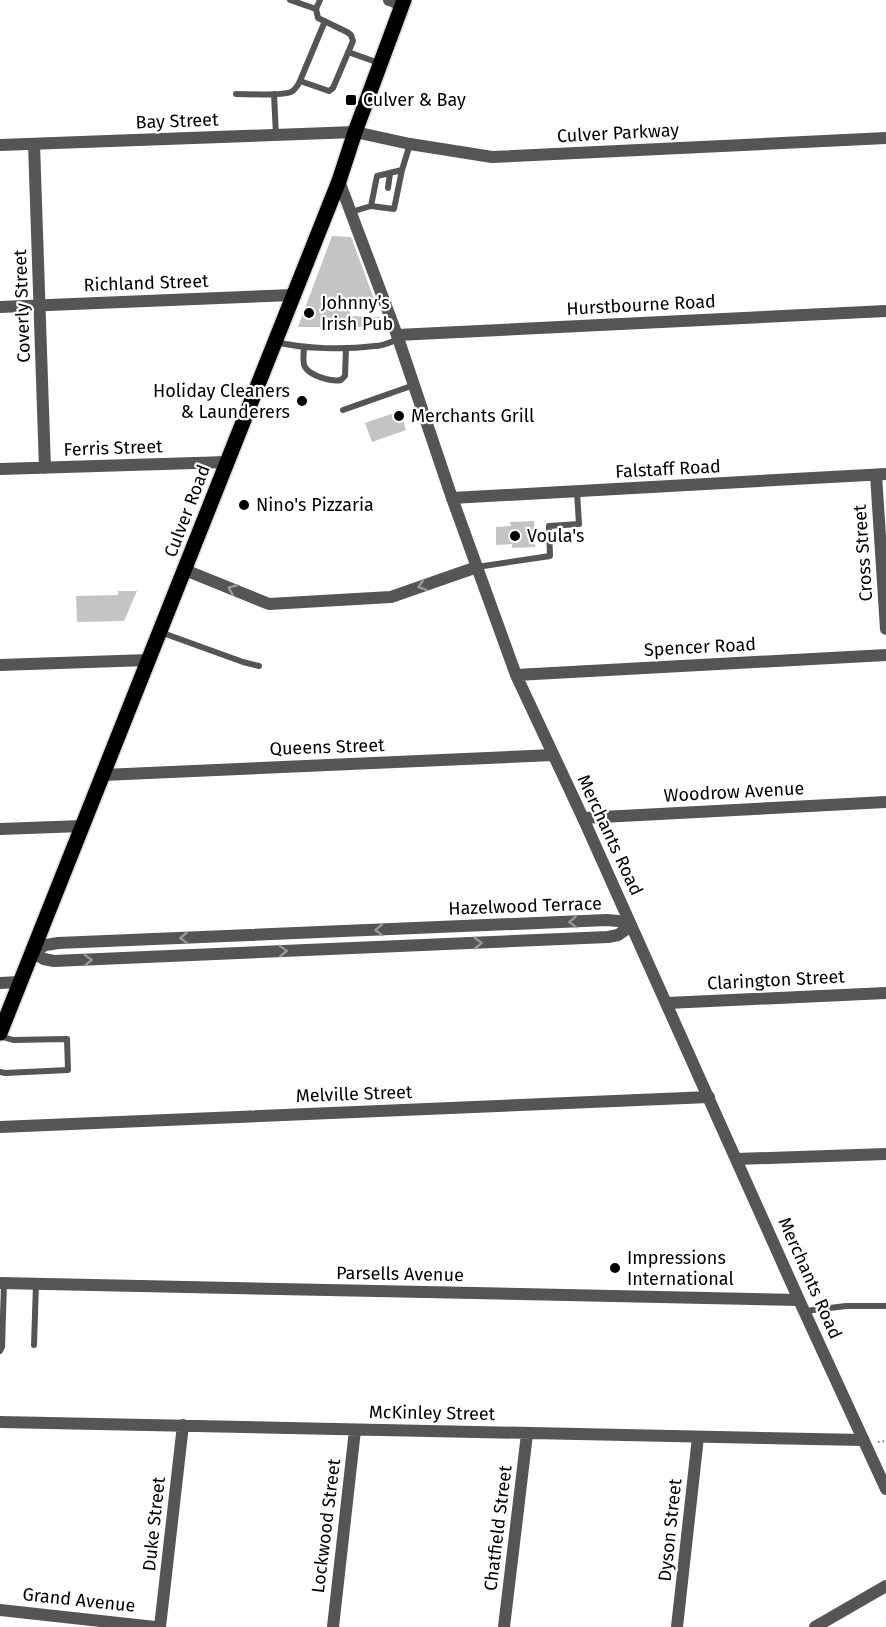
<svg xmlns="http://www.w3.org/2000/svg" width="886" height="1627" viewBox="0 0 886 1627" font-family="'Fira Sans',sans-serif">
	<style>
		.building { fill: #c4c4c4 }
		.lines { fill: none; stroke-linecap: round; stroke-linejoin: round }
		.primary-casing { stroke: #dbdbdb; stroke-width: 18 }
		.path { stroke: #777; stroke-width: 2; stroke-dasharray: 1.5 3; stroke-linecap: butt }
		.service { stroke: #555; stroke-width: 6 }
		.minor { stroke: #555; stroke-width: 12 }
		.tertiary { stroke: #555; stroke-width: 12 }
		.primary { stroke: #000; stroke-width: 15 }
		.oneway { stroke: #999 }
		.poi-dot { fill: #000; stroke: #fff; stroke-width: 2 }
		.labels { text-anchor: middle; stroke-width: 4.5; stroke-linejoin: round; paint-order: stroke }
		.poi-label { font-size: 18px; fill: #000; stroke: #fff; text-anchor: start }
		.street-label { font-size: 18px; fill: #000; stroke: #fff }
	</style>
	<rect width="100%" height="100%" fill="#fff"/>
	<!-- building -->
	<path class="building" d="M332 236 351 237 374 299H350V316L380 317 383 327H298Z
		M400 411 406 430 372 442 365 423Z
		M534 521 535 547 512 548V544L496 545V527L511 526 510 522Z
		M118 591H137L124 621 77 622 76 596 118 595Z"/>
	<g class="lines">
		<!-- primary casing -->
		<g class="primary-casing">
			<path id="primary" d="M0 1033 339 181 355 132 404 0"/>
		</g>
		<!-- path -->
		<path class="path" d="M878 1442 886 1441"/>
		<!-- service -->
		<path class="service" d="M290 0 316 9
			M348 52 379 63
			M300 81 325 21
			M236 94C248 94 281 96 291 92 295 90 298 85 300 81L329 91 333 88 353 41 351 35 347 32 318 18 316 9 320 0
			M274 94 276 135
			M388 188 390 173
			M371 206 394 209 402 170
			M351 212 371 206 377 176 402 170 410 144
			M275 342C306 349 344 350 375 346 383 346 391 342 398 339
			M304 347C304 353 302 362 305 367 310 376 332 382 341 380L345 376 346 348
			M343 410 414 385
			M477 567 550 556 549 526 579 524 577 492
			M160 632 243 662 259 666
			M0 1036 13 1040 67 1039 68 1070 5 1073 0 1072
			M805 1311 846 1306H886
			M34 1345 36 1284
			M0 1351 2 1347 4 1284"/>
		<!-- minor -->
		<path class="minor" d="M389 0 402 5
			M34 144 45 468
			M0 307 293 295
			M397 335 886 311
			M0 469 227 462
			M876 475 886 629
			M452 498 886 474
			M185 570 269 604 391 597 477 567
			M0 665 148 660
			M103 775 553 755
			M583 818 886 802
			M0 829 82 826
			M32 952 44 959 54 961 608 937 618 935 631 926
			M32 952 46 945 58 943 607 920 618 921 631 926
			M0 983 19 982
			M667 1003 886 993
			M0 1127 709 1097
			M737 1159 886 1154
			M0 1283 799 1300
			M0 1422 863 1440
			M0 1610 155 1627
			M160 1627 183 1425
			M333 1627 355 1430
			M504 1627 527 1434
			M677 1627 698 1437
			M815 1627 886 1586"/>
		<!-- tertiary -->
		<path class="tertiary" d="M0 145 355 132 410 144 492 157 886 138
			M339 181 397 335 452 498 516 675 583 818 799 1300 886 1489
			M516 675 886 655"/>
		<!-- primary -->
		<use href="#primary" class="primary"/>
	</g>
	<!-- one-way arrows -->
	<defs><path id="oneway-chevron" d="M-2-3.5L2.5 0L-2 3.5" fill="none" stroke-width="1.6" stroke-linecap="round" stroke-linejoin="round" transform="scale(1.5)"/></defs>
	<g class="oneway">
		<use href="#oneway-chevron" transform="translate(422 586) rotate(161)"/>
		<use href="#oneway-chevron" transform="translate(232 589) rotate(-158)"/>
		<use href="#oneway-chevron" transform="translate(573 922) rotate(178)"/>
		<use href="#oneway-chevron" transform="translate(379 930) rotate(178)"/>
		<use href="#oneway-chevron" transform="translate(184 938) rotate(178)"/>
		<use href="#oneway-chevron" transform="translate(478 943) rotate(-2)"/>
		<use href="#oneway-chevron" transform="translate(283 951) rotate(-2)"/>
		<use href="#oneway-chevron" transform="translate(88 960) rotate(-2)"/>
	</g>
	<!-- markers -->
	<g class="poi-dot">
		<rect x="345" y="94" width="12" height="12" rx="3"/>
		<circle cx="309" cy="313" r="6"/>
		<circle cx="302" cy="401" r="6"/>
		<circle cx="399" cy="416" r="6"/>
		<circle cx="244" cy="505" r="6"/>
		<circle cx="515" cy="536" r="6"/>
		<circle cx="615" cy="1268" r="6"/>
	</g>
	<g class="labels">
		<!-- poi labels -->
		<g class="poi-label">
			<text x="363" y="106">Culver &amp; Bay</text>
			<text x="321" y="309">Johnny’s<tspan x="321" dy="21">Irish Pub</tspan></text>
			<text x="290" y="397" text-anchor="end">Holiday Cleaners<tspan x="290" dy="21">&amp; Launderers</tspan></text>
			<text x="411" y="422">Merchants Grill</text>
			<text x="256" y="511">Nino's Pizzaria</text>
			<text x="527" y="542">Voula's</text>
			<text x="627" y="1264">Impressions<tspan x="627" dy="21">International</tspan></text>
		</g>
		<!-- street labels -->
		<g class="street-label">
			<text transform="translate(177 121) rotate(-2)" y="6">Bay Street</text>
			<text transform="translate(618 133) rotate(-3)" y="6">Culver Parkway</text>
			<text transform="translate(146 283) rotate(-2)" y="6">Richland Street</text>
			<text transform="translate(641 305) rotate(-3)" y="6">Hurstbourne Road</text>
			<text transform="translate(22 306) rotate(-92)" y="6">Coverly Street</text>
			<text transform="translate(113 448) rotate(-2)" y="6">Ferris Street</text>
			<text transform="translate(668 469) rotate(-3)" y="6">Falstaff Road</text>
			<text transform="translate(187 511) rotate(-69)" y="6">Culver Road</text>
			<text transform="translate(863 553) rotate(-94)" y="6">Cross Street</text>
			<text transform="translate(700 647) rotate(-3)" y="6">Spencer Road</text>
			<text transform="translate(327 747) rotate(-2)" y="6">Queens Street</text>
			<text transform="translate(734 792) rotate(-3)" y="6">Woodrow Avenue</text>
			<text transform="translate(610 835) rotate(65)" y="6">Merchants Road</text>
			<text transform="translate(525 906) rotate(-2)" y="6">Hazelwood Terrace</text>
			<text transform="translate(776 980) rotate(-3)" y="6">Clarington Street</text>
			<text transform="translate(354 1094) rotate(-2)" y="6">Melville Street</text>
			<text transform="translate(400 1274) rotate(1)" y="6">Parsells Avenue</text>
			<text transform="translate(810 1278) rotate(66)" y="6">Merchants Road</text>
			<text transform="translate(432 1413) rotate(1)" y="6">McKinley Street</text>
			<text transform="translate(154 1524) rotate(-84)" y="6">Duke Street</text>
			<text transform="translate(326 1526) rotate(-83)" y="6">Lockwood Street</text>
			<text transform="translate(498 1528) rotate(-83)" y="6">Chatfield Street</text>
			<text transform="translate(670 1530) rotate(-84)" y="6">Dyson Street</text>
			<text transform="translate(79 1600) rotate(6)" y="6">Grand Avenue</text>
		</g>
	</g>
</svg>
